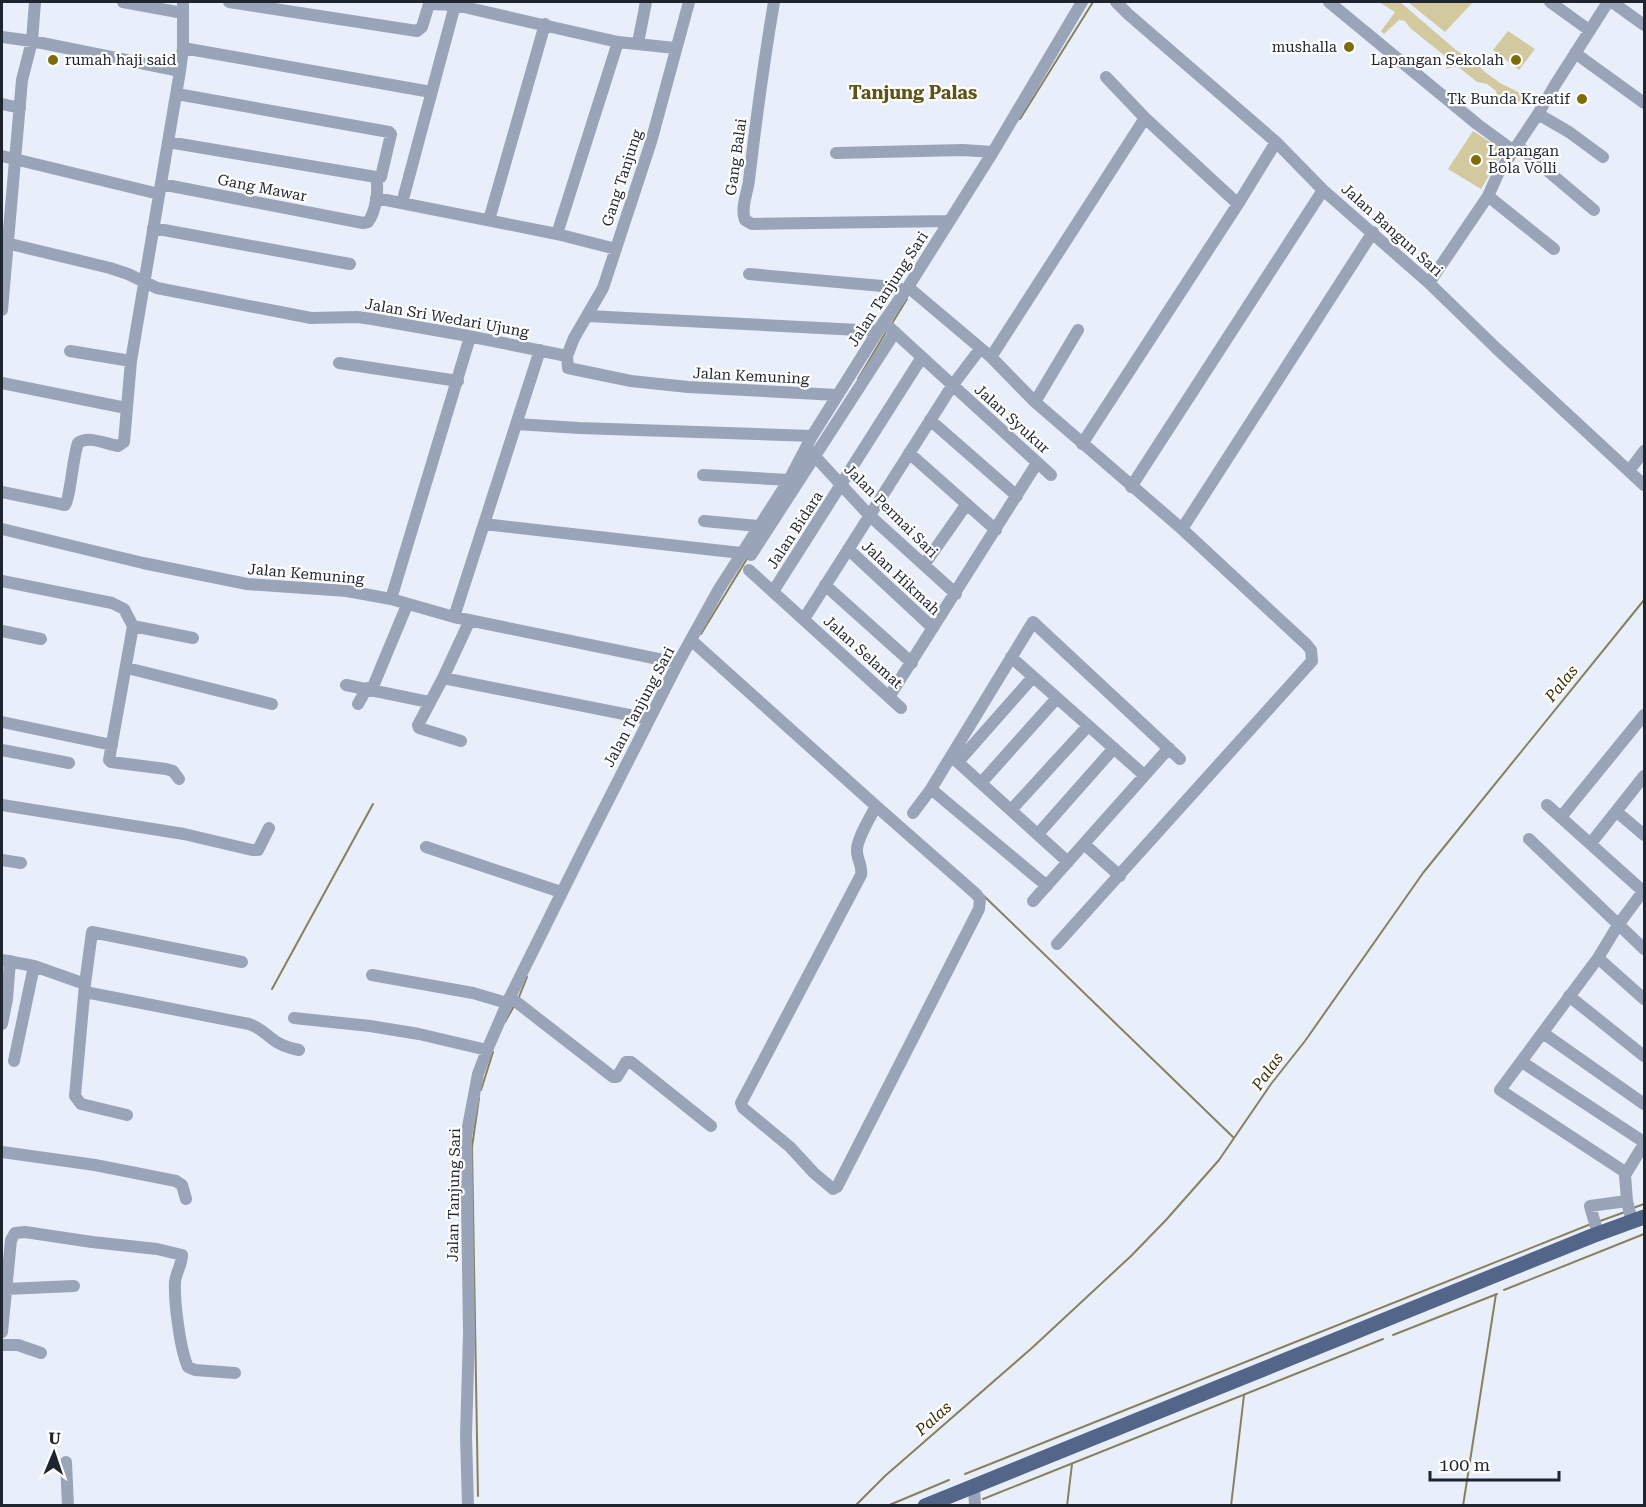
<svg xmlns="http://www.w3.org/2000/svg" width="1646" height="1507" viewBox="0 0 1646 1507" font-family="'Roboto Serif',serif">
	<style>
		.green { fill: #d2ca9e }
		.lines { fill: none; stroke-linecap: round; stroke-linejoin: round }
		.stream { stroke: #87815f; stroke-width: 2 }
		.minor { stroke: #99a4b8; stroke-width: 12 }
		.major { stroke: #536588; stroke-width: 15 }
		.poi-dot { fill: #7d6c07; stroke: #fff; stroke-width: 2 }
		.labels { text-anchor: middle; stroke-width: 4.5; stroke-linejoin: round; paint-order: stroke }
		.poi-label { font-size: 15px; fill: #1f252e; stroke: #fff; text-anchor: end }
		.street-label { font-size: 15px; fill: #1f252e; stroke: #fff }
		.water-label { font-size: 16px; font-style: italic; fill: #393004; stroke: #fff }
		.quarter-label { font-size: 18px; font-weight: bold; fill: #5f5417; stroke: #fff }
	</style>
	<rect width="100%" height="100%" fill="#e9effa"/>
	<!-- green -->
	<path class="green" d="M1379 2H1400L1456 50 1472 60 1485 72 1500 83 1528 97 1529 101 1523 106 1512 101 1501 100 1497 97 1496 91 1487 84 1477 82 1457 66 1446 69V65L1450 60 1410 28 1405 21 1399 20 1384 34 1381 31 1395 12Z
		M1408 2H1473L1445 32Z
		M1508 31 1535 49 1519 70 1493 50Z
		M1473 131 1504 151 1481 189 1448 169Z"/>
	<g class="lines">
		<!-- stream -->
		<path class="stream" d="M1020 119 1093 2
			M891 325 907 299
			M858 379 886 332
			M701 634 748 557
			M984 896 1234 1138
			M272 989 373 804
			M519 997 527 977
			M505 1022 514 1006
			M481 1090 493 1052
			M1633 1208 1644 1204
			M1600 1221 1625 1212
			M1504 1290 1644 1234
			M1393 1335 1497 1294
			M965 1474 1591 1224
			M478 1496 472 1147 479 1098
			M983 1499 1383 1339
			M478 1505V1506
			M855 1506 885 1476 1033 1347 1131 1256 1166 1220 1219 1160 1271 1084 1305 1041 1423 873 1644 600
			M887 1506 949 1480
			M1067 1506 1072 1464
			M1231 1506 1244 1395
			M1463 1506 1496 1294"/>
		<!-- minor -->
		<path class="minor" d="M123 2 183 13
			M229 2 417 31 422 27 429 4 455 5 618 42 675 48
			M689 2 651 142 603 288 574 338 567 356 568 368 631 381 688 387 837 395
			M774 2C764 61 756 120 749 180 748 192 740 208 745 220L752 224 949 221
			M1116 2 1128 14 1276 142 1323 190 1429 283 1496 348 1644 485
			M1329 2 1477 124 1514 151
			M1550 2 1589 30
			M1612 2 1644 25
			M2 37 32 41 180 71
			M638 43 646 2
			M183 48 431 92
			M1575 53 1644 103
			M177 94 389 132 391 134 381 177H376
			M2 104 20 108
			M1538 114 1569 132 1603 157
			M1145 118 1238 204
			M1517 145 1594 210
			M836 153 963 150 993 152
			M2 156 159 194
			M161 184 363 223 368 222C376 211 379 190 376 177L168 142
			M1488 196 1554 249
			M376 198 557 234 616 249
			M402 203 455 5
			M489 220 545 24
			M153 228 350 264
			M557 234 618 42
			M2 242 110 268 128 274 157 288 311 318 357 317 372 319 463 335 567 356
			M749 274 882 286 905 290
			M1429 283 1488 196 1498 174 1538 114 1555 85 1608 2
			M908 287 991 357 1035 402 1182 529 1373 232
			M2 310 22 80 32 41 35 2
			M588 316 878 331
			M889 327 1051 475
			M70 351 131 361
			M991 357 1145 118 1106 77
			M339 363 458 381
			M2 383 126 408
			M1035 402 1078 330
			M930 420 1017 496
			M516 424 579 428 812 436
			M1082 444 1238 204 1276 142
			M810 451 869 515 956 594
			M909 453 996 530
			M1629 471 1644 451
			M703 475 789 480
			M1131 487 1323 190
			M2 492 65 505C70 499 73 456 78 443 88 435 106 444 118 446L124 442 131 361 180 71 183 48V2
			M704 521 758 526
			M484 524 741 553
			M2 529 143 563 247 584 347 591 391 599 454 617 678 663
			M848 549 933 628
			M751 555 895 332
			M924 565 966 505
			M749 570 901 708
			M2 581 112 603 124 609 133 626 109 760 111 762 166 769 173 771 179 779
			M825 585 912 663
			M774 590 922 357
			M391 599 470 337
			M454 617 540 350
			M804 619 952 386 980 349
			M133 626 193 638
			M2 631 41 639
			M691 640 876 806C871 816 856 840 857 851 857 860 863 866 861 875L741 1103 743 1108 790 1147 814 1173 833 1189 837 1187 979 909 980 899 976 894 876 806
			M1011 657 1144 775
			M127 668 272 704
			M443 678 649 719
			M346 685 429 702
			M372 689 407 605
			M889 697 1037 463
			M358 704 367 688
			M2 722 112 745
			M461 741 419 728 418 725 443 678 470 620
			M2 750 69 763
			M951 756 1068 862
			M958 762 1033 677
			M981 783 1057 698
			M931 789 1047 886
			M2 805 184 834 252 850H258L269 828
			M1547 805 1644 892
			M1011 810 1088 726
			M1617 812 1644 835
			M913 813 931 789 1033 622 1180 759
			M1561 817 1644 715
			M1038 834 1114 748
			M1529 839 1644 949
			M1591 843 1644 776
			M1084 844 1120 876
			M426 847 561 892
			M2 860 21 863
			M1033 901 1169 748
			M1057 944 1312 661 1311 650 1306 644 1182 529
			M1598 958 1644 999
			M2 960 34 966 85 984
			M372 975 473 993 507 1003
			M85 992 249 1024C259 1027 263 1032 271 1038 279 1045 289 1048 299 1050
			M1569 996 1644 1056
			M510 997 613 1077H617L626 1062H631L711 1126
			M294 1018 370 1026 419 1034 487 1050
			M2 1024 7 999 10 961
			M1543 1033 1644 1104
			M14 1061 34 966
			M1522 1062 1644 1142
			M127 1115 81 1104 75 1096 85 984 92 932 242 962
			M2 1152 95 1165 176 1181 182 1185 186 1199
			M1625 1172 1500 1090 1598 958 1618 925 1644 890
			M1632 1222 1627 1201 1625 1175 1644 1144
			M1598 1234 1590 1206 1627 1201
			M6 1289 74 1286
			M2 1332 11 1240 15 1233 25 1232 92 1242 157 1249 182 1255C182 1265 176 1272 175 1282 174 1301 180 1350 188 1367L195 1370 235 1373
			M2 1345H18L41 1353
			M66 1462 68 1506
			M974 1486 975 1506
			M468 1506 466 1436 469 1333 466 1137 478 1074 487 1050 510 997 584 848 678 663 719 589 789 480 812 436 883 323 908 287 993 152 1082 2"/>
		<!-- major -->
		<path class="major" d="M925 1506 1592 1236 1644 1217"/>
	</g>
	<!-- markers -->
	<g class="poi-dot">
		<circle cx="1349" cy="47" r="6"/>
		<circle cx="53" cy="60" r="6"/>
		<circle cx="1516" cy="60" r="6"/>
		<circle cx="1582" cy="99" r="6"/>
		<circle cx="1476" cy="160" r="6"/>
	</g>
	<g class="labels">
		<!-- poi labels -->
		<g class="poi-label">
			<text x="1337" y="52">mushalla</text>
			<text x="65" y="65" text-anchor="start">rumah haji said</text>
			<text x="1504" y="65">Lapangan Sekolah</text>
			<text x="1570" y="104">Tk Bunda Kreatif</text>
			<text x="1488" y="156" text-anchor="start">Lapangan<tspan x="1488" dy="17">Bola Volli</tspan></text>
		</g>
		<!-- street labels -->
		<g class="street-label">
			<text transform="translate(736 157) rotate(-82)" y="5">Gang Balai</text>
			<text transform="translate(622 178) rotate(-72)" y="5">Gang Tanjung</text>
			<text transform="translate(262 188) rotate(11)" y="5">Gang Mawar</text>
			<text transform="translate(1392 230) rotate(42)" y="5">Jalan Bangun Sari</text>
			<text transform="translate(888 289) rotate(-57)" y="5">Jalan Tanjung Sari</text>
			<text transform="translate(447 318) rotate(10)" y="5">Jalan Sri Wedari Ujung</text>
			<text transform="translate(751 376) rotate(3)" y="5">Jalan Kemuning</text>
			<text transform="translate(1012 419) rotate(42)" y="5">Jalan Syukur</text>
			<text transform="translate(891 511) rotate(45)" y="5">Jalan Permai Sari</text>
			<text transform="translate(795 530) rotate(-57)" y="5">Jalan Bidara</text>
			<text transform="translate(306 574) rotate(5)" y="5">Jalan Kemuning</text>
			<text transform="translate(901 578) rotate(43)" y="5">Jalan Hikmah</text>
			<text transform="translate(863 652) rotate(42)" y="5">Jalan Selamat</text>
			<text transform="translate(639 707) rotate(-62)" y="5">Jalan Tanjung Sari</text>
			<text transform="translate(454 1195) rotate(-89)" y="5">Jalan Tanjung Sari</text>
		</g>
		<!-- water labels -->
		<g class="water-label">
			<text transform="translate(1561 683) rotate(-51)" y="6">Palas</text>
			<text transform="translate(1267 1071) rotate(-55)" y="6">Palas</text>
			<text transform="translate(933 1418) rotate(-42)" y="6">Palas</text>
		</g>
		<!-- quarter labels -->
		<g class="quarter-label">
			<text x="913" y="99">Tanjung Palas</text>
		</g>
	</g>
	<!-- border -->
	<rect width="1646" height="1507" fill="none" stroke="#1f252e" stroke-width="6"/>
	<!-- north arrow -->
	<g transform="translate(54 1453) rotate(2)" stroke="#ffffff" stroke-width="4.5" paint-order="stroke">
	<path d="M0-4.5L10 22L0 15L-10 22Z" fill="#1f252e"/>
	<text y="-9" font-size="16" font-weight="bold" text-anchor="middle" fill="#1f252e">U</text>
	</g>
	<!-- scale -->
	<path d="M1430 1471v9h129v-9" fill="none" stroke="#1f252e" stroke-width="3"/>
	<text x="1439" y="1471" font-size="18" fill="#1f252e" stroke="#ffffff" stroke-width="4.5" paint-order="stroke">100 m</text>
</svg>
